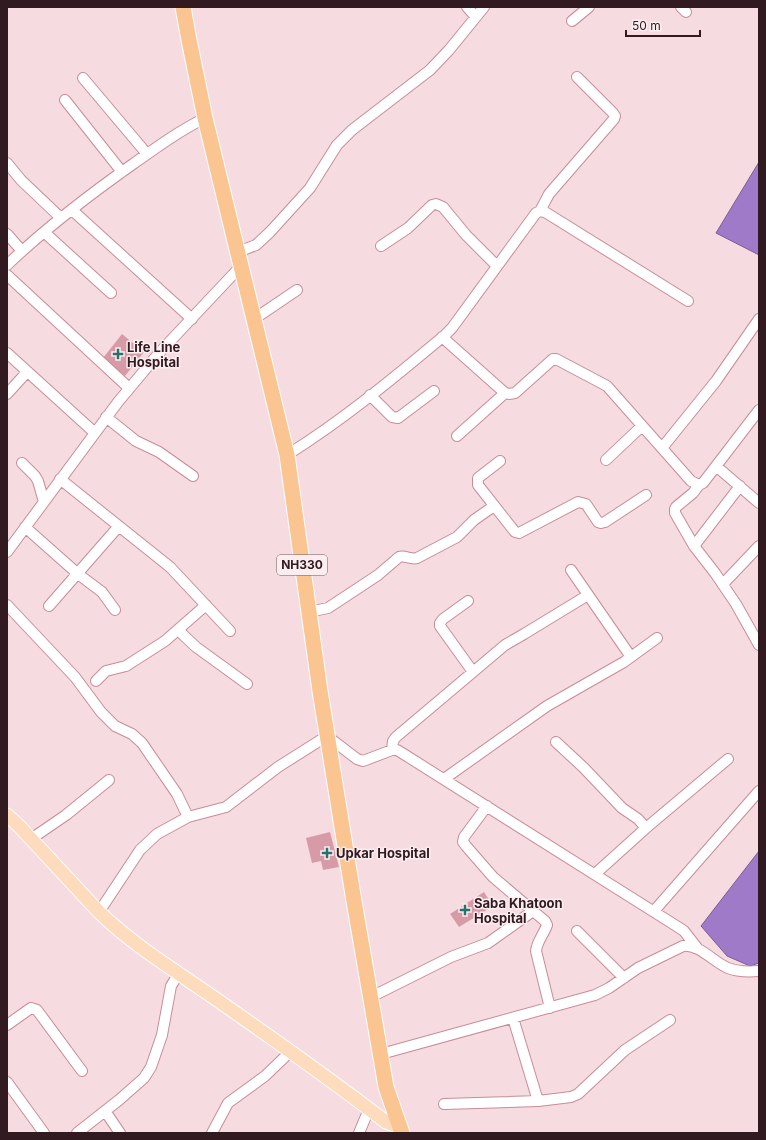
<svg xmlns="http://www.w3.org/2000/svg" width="766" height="1140" viewBox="0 0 766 1140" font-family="Inter,sans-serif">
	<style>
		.water { fill: #9e7ac8; stroke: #7d5d96 }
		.building { fill: #d79ba8 }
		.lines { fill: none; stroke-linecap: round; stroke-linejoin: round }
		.minor-casing { stroke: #c78c99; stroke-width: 12 }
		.major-casing { stroke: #fff; stroke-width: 15 }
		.highway-casing { stroke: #fff; stroke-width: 17 }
		.minor { stroke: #fff; stroke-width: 10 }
		.major { stroke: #fddcbe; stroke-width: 13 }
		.highway { stroke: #fbc592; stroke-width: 15 }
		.poi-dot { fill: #2a7269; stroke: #fbedf0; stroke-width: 1.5 }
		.labels { text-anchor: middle; stroke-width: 3; stroke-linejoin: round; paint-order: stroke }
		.shield { fill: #fbedf0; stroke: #6e595e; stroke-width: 1 }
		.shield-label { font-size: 12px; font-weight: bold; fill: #311a20 }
		.poi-label { font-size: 13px; font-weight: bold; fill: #311a20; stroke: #fbedf0; text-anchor: start }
	</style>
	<rect width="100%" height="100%" fill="#f6dce1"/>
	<!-- water -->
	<path class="water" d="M759 162V255L716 233Z
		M759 851V963L750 966 727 956 701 926Z"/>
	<!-- building -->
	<path class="building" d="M122 334 144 352 125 376 103 358Z
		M330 832 339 867 323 870 321 861 312 863 306 838Z
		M484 892 493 906 459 927 450 914Z"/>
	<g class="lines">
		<!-- minor casing -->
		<g class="minor-casing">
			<path id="minor" d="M467 7 475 16
				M681 7 686 12
				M572 21 589 7
				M83 78 147 154
				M65 100 122 172
				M7 163 21 180 61 218
				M72 210 192 319
				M540 211 549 194 614 119 615 116 613 113 577 77
				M44 232 111 293
				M7 234 22 251
				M381 246 408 228 432 205 436 204 443 207 466 235 497 266
				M238 252 256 245 270 232 310 188 337 145 352 130 430 70 449 50 484 7
				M7 265C46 228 89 195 133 164 157 147 179 131 205 118
				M7 275 129 388
				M254 319 297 290
				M442 337 505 393 509 394 515 393 553 359H556L607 386 691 481 699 485 703 483 759 410
				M7 353 95 433
				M7 394 27 372
				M370 395 392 417 398 418 434 391
				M106 417 136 441 159 452 193 476
				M457 436 505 393
				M662 448 716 381 759 319
				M287 455C343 420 395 377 445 335L452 328 536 213 540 211 545 212 688 301
				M606 460 642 426
				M500 461 478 478V485L515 532 519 533 578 502 586 504 598 522 601 523 605 522 646 495
				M22 463 35 476 38 481 44 502
				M716 466 759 503
				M60 479 170 567 230 631
				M699 485 693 493 676 507 675 509V513L694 546 715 573 736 604 759 645
				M25 527 78 574 102 592 115 610
				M694 546 740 486
				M7 552 118 402 159 353 241 266
				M571 570 631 657
				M723 584 759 546
				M468 601 443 619 440 623V626L473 672
				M7 605 75 677 101 712 115 726 132 734 142 743 177 794 188 817
				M49 606 119 526
				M309 612 328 608 378 575 399 557C405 555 411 560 417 558L457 537 474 520 494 506
				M178 630 196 647 247 684
				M96 681 106 671 126 666 165 641 206 605
				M556 742 584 768 622 808 638 819 646 828
				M392 750 393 741 396 737 505 645 524 634 588 595
				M444 779 547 706 624 662 657 638
				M487 806 464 837 463 842 466 846 493 877 545 921 547 925C544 934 537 941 536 951L550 1008
				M31 839 66 815 109 780
				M595 874 646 828 728 759
				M654 911 759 791
				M99 912 140 850 157 834 188 817 226 807 278 767 327 736 357 759 363 761 392 750H397L402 753 678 927 684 931 698 949
				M577 931 624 978
				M371 997 451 957 488 943 533 911
				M513 1018 538 1101
				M7 1025 31 1008 37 1010 82 1071
				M381 1054 595 995 609 988 638 968 683 946C700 944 713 962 728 968 738 972 748 972 759 971
				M7 1082 44 1133
				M444 1104 538 1101 571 1097 578 1094 625 1050 670 1020
				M105 1111 120 1133
				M77 1133 119 1100 144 1078 151 1067 162 1035 171 986 179 973
				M212 1133 228 1103 265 1076 290 1052
				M359 1133 369 1109"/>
		</g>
		<!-- major casing -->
		<g class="major-casing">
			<path id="major" d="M7 815 19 826 99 912C133 945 174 970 213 997 272 1038 330 1079 386 1122L399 1127"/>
		</g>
		<!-- highway casing -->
		<g class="highway-casing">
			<path id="highway" d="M183 7 189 40 205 118 287 455 320 691 354 901 386 1087 402 1133"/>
		</g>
		<!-- minor -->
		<use href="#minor" class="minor"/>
		<!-- major -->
		<use href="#major" class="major"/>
		<!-- highway -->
		<use href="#highway" class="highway"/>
	</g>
	<!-- markers -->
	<g class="poi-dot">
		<path d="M116 348h4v4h4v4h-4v4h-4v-4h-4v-4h4z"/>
		<path d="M325 847h4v4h4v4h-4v4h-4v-4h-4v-4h4z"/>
		<path d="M463 904h4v4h4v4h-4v4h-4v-4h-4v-4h4z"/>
	</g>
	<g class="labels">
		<!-- shield labels -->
		<rect class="shield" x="277" y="555" width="50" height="20" rx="3"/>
		<g class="shield-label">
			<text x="302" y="569">NH330</text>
		</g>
		<!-- poi labels -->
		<g class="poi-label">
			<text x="127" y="352">Life Line<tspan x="127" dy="15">Hospital</tspan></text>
			<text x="336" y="858">Upkar Hospital</text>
			<text x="474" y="908">Saba Khatoon<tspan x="474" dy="15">Hospital</tspan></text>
		</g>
	</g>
	<!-- border -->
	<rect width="766" height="1140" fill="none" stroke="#311a20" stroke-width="16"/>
	<!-- scale -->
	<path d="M626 30v6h74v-6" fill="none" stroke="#311a20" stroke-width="2"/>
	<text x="632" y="30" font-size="12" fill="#311a20" stroke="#fbedf0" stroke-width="3" paint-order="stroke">50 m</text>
</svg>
